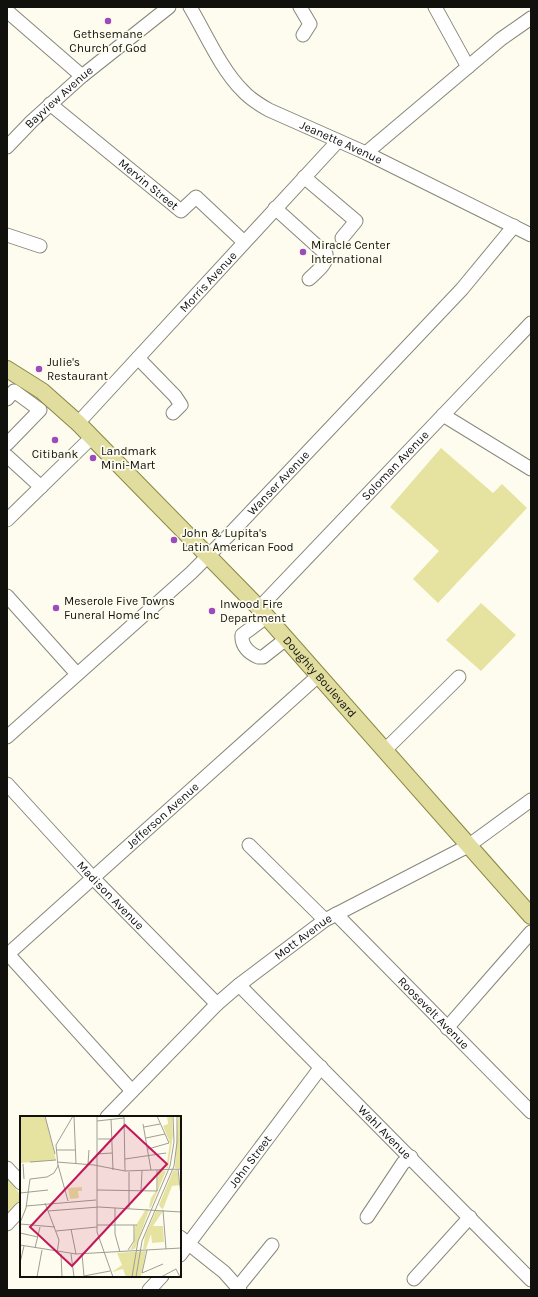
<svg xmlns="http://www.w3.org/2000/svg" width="538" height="1297" viewBox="0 0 538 1297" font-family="Karla,sans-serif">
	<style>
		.green { fill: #e6e3a0 }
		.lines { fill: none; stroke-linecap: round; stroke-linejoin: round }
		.minor-casing { stroke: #87877b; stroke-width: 15 }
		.major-casing { stroke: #8b8642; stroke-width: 18 }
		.minor { stroke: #fff; stroke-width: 13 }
		.major { stroke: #e1dd9f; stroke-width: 16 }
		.poi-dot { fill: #9c4bbb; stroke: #fdfcee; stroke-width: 1.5 }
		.labels { text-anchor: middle; stroke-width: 3.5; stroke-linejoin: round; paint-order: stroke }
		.poi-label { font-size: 12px; fill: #10100c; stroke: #fdfcee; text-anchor: start }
		.street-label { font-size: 12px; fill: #10100c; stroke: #fdfcee }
		.inset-road { fill: none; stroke: #9e9e94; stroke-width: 1 }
		.view { fill: #c2185b; fill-opacity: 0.15; stroke: #c2185b; stroke-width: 2 }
		.inset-edge { fill: none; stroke: #10100c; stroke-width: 2 }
	</style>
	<rect width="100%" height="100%" fill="#fdfcee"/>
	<!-- green -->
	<path class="green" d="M441 448 493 493 502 484 527 508 438 603 413 579 439 551 390 507Z
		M481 603 516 635 481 671 446 640Z
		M7 1176 19 1193 21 1201 7 1216Z"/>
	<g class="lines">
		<!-- minor casing -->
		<g class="minor-casing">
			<g id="minor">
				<path id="s1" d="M190 7C206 34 221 69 242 90 250 99 260 105 269 110L366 153 531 235"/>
				<path d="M300 7 310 24 303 35"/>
				<path d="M435 7 468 67"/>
				<path d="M7 11 82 76"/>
				<path id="s2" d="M50 104 181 211 196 197 244 242"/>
				<path id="s3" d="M7 147 32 121 82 76 169 7"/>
				<path d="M366 153 501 39 531 18"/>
				<path d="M304 177 356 221 342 238"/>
				<path d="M275 208 326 254C328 264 316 272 309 279"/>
				<path d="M7 235 40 246"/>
				<path d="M138 358 175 396 181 405 173 413"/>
				<path d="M7 399 14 391 40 410 7 444"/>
				<path d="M443 415 531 469"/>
				<path id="s4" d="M78 423 338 141"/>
				<path d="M7 456 41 487"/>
				<path d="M7 520 91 438"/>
				<path d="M7 596 77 674"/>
				<path id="s5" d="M259 608 531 323"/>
				<path d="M266 617 242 635C241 646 249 653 258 657H263L286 639"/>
				<path id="s6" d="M7 737 191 573 229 535 462 289 514 226"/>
				<path d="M384 751 459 677"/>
				<path id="s7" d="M7 784 93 878 217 1004"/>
				<path d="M249 845 325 920"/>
				<path id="s8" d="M336 914 531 1112"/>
				<path d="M8 954 132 1091"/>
				<path id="s9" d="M7 955 318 676"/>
				<path id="s10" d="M239 985 531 1280"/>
				<path d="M447 1028 531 932"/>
				<path id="s11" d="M107 1117 217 1004 239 985 325 920 468 846 531 800"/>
				<path d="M7 1168 21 1183"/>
				<path d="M367 1217 403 1163 411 1157"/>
				<path d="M7 1224 21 1209"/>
				<path d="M180 1237 224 1272 240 1290"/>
				<path id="s12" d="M180 1255 321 1067"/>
				<path d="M414 1279 470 1217"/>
				<path d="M238 1287 272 1245"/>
				<path d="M149 1290 162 1276"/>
			</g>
		</g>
		<!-- major casing -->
		<g class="major-casing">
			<g id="major">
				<path id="s13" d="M7 369 42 391 78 423 259 608 531 916"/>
			</g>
		</g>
		<!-- minor -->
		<use href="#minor" class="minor"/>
		<!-- major -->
		<use href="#major" class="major"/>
	</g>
	<!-- markers -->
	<g class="poi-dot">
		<circle cx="108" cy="21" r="4"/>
		<circle cx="303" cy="252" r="4"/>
		<circle cx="39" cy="369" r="4"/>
		<circle cx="55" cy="440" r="4"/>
		<circle cx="93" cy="458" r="4"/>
		<circle cx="174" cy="540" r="4"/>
		<circle cx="56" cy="608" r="4"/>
		<circle cx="212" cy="611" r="4"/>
	</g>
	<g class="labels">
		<!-- poi labels -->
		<g class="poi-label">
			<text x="108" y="38" text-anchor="middle">Gethsemane<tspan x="108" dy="14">Church of God</tspan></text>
			<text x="311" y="249">Miracle Center<tspan x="311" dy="14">International</tspan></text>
			<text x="47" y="366">Julie's<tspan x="47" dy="14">Restaurant</tspan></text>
			<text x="101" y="455">Landmark<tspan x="101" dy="14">Mini-Mart</tspan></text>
			<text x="55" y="458" text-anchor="middle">Citibank</text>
			<text x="182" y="537">John &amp; Lupita's<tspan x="182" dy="14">Latin American Food</tspan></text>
			<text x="64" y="605">Meserole Five Towns<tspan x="64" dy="14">Funeral Home Inc</tspan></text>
			<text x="220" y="608">Inwood Fire<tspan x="220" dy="14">Department</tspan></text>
		</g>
		<!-- street labels -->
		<g class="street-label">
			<text dy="4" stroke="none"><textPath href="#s3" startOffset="72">Bayview Avenue</textPath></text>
			<text dy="4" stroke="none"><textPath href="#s1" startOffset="211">Jeanette Avenue</textPath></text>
			<text dy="4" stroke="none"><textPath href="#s2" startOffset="127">Mervin Street</textPath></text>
			<text dy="4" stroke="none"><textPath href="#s4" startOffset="192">Morris Avenue</textPath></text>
			<text dy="4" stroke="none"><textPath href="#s5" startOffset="197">Soloman Avenue</textPath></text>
			<text dy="4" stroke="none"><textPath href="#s6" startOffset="372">Wanser Avenue</textPath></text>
			<text dy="4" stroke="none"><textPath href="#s13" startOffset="440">Doughty Boulevard</textPath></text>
			<text dy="4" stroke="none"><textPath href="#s9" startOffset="209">Jefferson Avenue</textPath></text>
			<text dy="4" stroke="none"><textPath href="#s7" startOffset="152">Madison Avenue</textPath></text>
			<text dy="4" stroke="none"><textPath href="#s11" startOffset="267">Mott Avenue</textPath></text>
			<text dy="4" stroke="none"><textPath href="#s8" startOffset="139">Roosevelt Avenue</textPath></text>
			<text dy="4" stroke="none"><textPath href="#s10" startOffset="207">Wahl Avenue</textPath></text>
			<text dy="4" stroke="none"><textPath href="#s12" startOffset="117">John Street</textPath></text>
		</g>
	</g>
	<!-- overview -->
	<g transform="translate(20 1116)">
		<rect width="161" height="161" fill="#fdfcee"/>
		<path d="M0 0H25L36 44 0 47ZM147 0H152L153 19 148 52 146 53 150 27 143 10 148 8ZM158 0H161V52H155ZM157 53 160 69 152 70 143 93 141 92 139 89 153 55ZM138 54 146 55 131 91 129 92 131 82 138 72ZM62 71V75H58L59 82 50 83 48 72ZM126 93 129 94 115 133 110 134 114 126 115 111ZM136 95H143L133 110H143L144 126 132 127 131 118 126 133H123L125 120ZM126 135 121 160 106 161 103 153 92 156 102 149 97 137Z" fill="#e6e3a0"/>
		<path class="inset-road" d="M25 0 35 38M54 0 56 48M77 0V116L93 161M104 0 105 55M91 3 93 54M77 5 104 2M123 8 131 54M124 11 140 8M126 22 145 18M78 23H92M128 33 149 27 137 0M36 34H55M77 38 92 37M105 43 146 37M10 46 36 44M37 46 74 49 105 55 161 53M3 48 4 63M68 48 69 34M38 49 48 85M158 53 161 80M109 56V92M77 74 137 75V54M121 75 122 55M0 77 28 74M25 87 39 124 37 137M6 90 76 84M95 92V118L100 136M143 94 146 133M28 95 79 91 161 96M0 107 6 92 10 63 27 61 34 57 38 50 36 29 53 0M0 108 35 111M77 109H117M51 113 56 138M36 115 77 111M0 117 18 121M0 129 56 138 161 132M15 132 20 111M108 134 114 125V109M127 134 122 157 143 148M41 138 42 161M51 138 54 161M62 138 64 160M0 147 4 130M64 160 90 155M17 161 22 134M112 161 118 125 150 50 154 26 153 0M116 161 122 125 154 50 157 26V0M141 161 156 153 160 161"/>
		<path class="view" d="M105 9 147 48 52 150 10 111Z"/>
		<rect width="161" height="161" class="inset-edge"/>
	</g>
	<!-- border -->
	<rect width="538" height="1297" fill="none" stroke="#10100c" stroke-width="16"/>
</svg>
